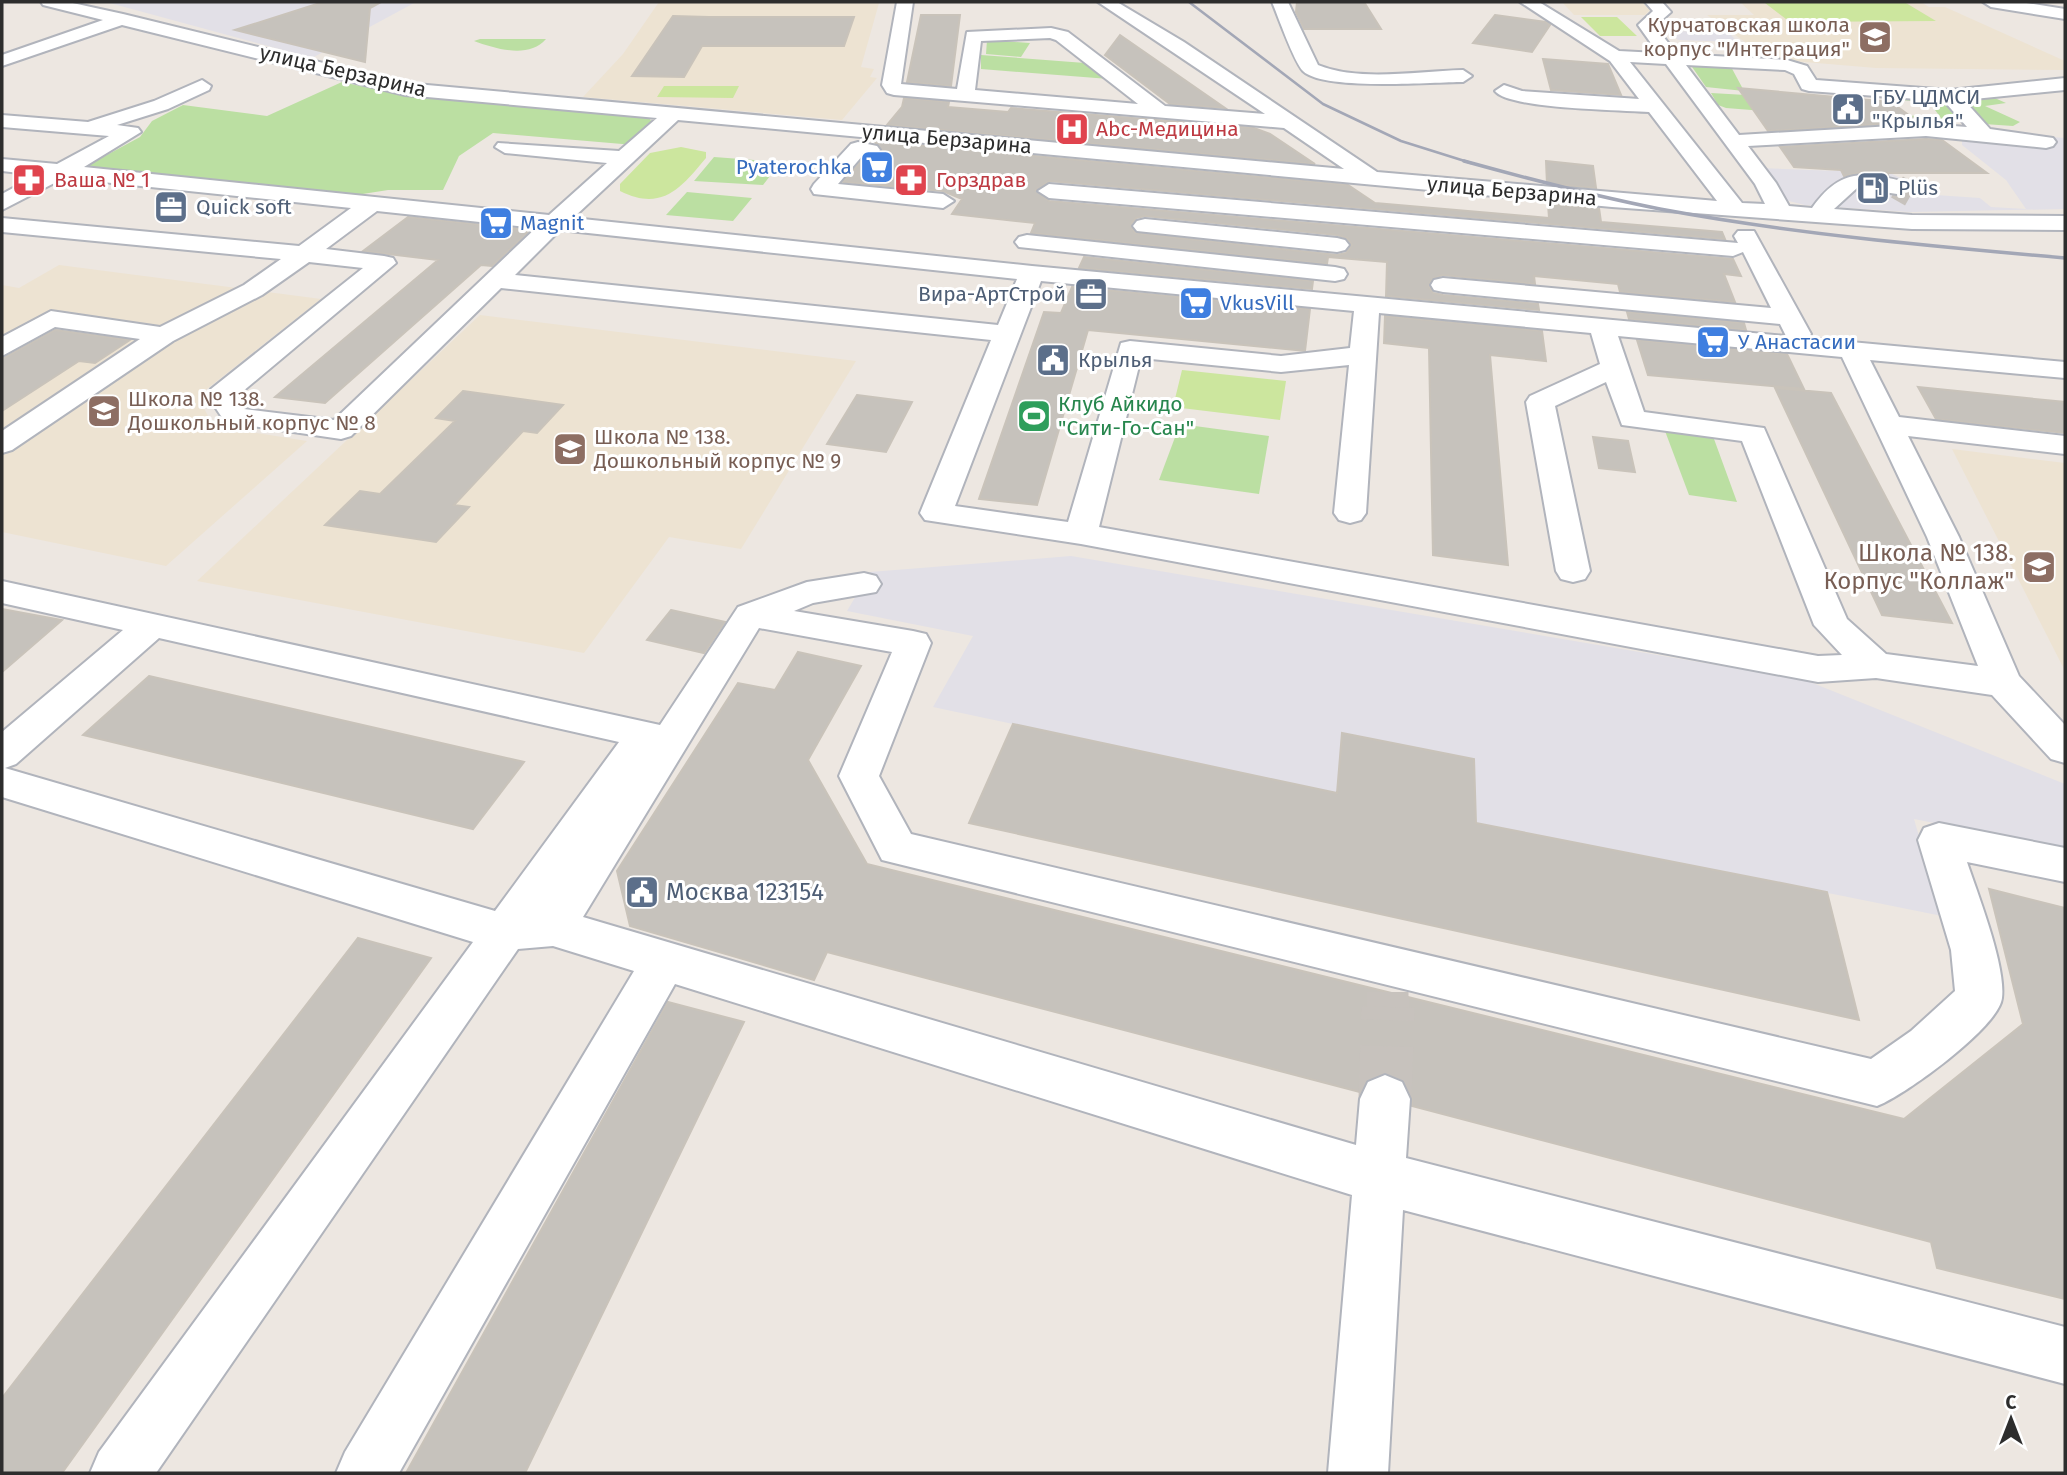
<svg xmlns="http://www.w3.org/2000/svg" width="2067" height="1475" viewBox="0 0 2067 1475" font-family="'Fira Sans',sans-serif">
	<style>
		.industrial { fill: #e2e0e7 }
		.education { fill: #ede3d2 }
		.green { fill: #bbdfa2 }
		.pitch { fill: #cce69e }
		.building { fill: #c6c2bc; stroke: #c9c3ba; stroke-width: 2; fill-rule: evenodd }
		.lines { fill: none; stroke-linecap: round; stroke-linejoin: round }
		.minor-tunnel-far2 { stroke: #c7c2bd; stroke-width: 24; stroke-dasharray: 24 12; stroke-linecap: butt }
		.minor-tunnel-far1 { stroke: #c7c2bd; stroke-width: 41; stroke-dasharray: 41 20; stroke-linecap: butt }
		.minor-tunnel { stroke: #c7c2bd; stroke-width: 53; stroke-dasharray: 53 26; stroke-linecap: butt }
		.minor-casing { stroke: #b1b4bc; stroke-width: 4 }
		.minor { fill: #fff; fill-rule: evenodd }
		.rail-far1 { stroke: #a3a7b6; stroke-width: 2.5 }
		.rail { stroke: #a3a7b6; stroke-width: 3.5 }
		.labels { text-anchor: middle; stroke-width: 6; stroke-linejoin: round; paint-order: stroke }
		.far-education-label { font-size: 21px; fill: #785e54; stroke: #fff; text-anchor: start }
		.far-street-label { font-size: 21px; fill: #2d2d2d; stroke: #fff }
		.far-service-label { font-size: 21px; fill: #4e5e75; stroke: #fff; text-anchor: start }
		.far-health-label { font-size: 21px; fill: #be3a42; stroke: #fff; text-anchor: start }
		.far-shop-label { font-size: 21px; fill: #366cbe; stroke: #fff; text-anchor: start }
		.far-leisure-label { font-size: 21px; fill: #27864d; stroke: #fff; text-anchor: start }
		.education-label { font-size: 24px; fill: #785e54; stroke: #fff; text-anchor: end }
		.service-label { font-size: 24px; fill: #4e5e75; stroke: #fff; text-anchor: start }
	</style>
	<rect width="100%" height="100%" fill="#ede7e1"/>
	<!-- industrial -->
	<path class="industrial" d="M106 2H416L312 58Z
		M1669 31 1728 32 1738 42 1678 40Z
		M1986 132 2065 138V209L1910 212 1805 205 1785 200 1760 168 1890 173 1935 195 1980 198 1991 207 2026 209 2006 180 1962 145V134Z
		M1071 556 1805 680 2065 784V849L1914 819 1942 916 1828 893 1859 1020 969 823 1013 724 933 707 973 636 847 611 870 572Z"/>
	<!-- education -->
	<path class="education" d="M659 2 879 3 861 67 874 69 870 77 877 78 842 120 583 97 623 54Z
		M1562 2H1642L1650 10 1645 15H1574Z
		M1740 2H1921L1929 7H1945L2065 61V70L1876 68 1769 59 1707 15H1754Z
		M59 265 321 299 198 396 213 426 307 441 166 566 2 532V285L19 288Z
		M480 315 856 361 741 549 669 537 584 653 197 581Z
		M1952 449 2065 463V671Z"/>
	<!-- green -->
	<path class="green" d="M480 39H546C529 59 496 49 474 41Z
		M987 40 1030 43 1021 57 986 54Z
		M981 55 1085 63 1109 79 981 69Z
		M1729 63 1744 91 1706 87 1690 64Z
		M342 82 396 94 648 117 652 122 634 145 493 133 459 156 443 190H388L350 196 79 170 140 137 152 121 183 105 267 116Z
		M1711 93 1746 95 1850 118 1726 108 1718 105Z
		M1895 94C1926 98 1943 95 1964 120L1943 118 1946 124 1941 125 1859 119 1853 111 1941 118 1929 102 1900 100Z
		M1988 95 2006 103 1985 106 2020 122 2013 126 1984 124 1959 98Z
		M714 157 781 162 763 185 694 181Z
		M687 192 752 198 733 221 666 215Z
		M1662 423 1710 428 1737 502 1689 495Z
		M1180 424 1269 436 1259 494 1159 480Z"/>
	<!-- pitch -->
	<path class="pitch" d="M1765 3H1906L1936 21 1790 22Z
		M1581 17H1617L1637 36H1600Z
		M664 86H739L733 98 657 97Z
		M681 147 706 152V158C681 188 662 212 620 191V184L650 153Z
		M1182 370 1286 381 1280 420 1173 407Z"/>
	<!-- building -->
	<path class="building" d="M323 2H381L370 8 365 62 235 30Z
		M1297 2H1364L1381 29H1304L1296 12Z
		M921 15H960L951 86 907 82Z
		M1495 15 1546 22 1550 25 1532 52 1473 43Z
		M673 16 709 17H854L844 46H702L684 77 632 76Z
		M1120 35 1225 108 1170 104 1105 55Z
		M1543 59 1608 64 1621 95 1551 90Z
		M1738 88 1891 102 1918 122 1768 131Z
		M904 98 949 102 948 107 1008 112 1011 108 1254 128 1270 134 1315 164 887 125 902 107Z
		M1926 139 1942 140 1987 173H1887L1888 175 1864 172 1844 176 1841 170 1794 167 1780 147Z
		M874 141 1348 185 1375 203 1549 218 1548 204 1599 208 1601 222 1722 232 1725 239 1049 181 1036 190 1049 201 1733 259 1741 276 1724 274 1735 302 1620 292 1618 284 1534 276 1535 284 1442 275 1432 279 1429 286 1433 293 1443 295 1538 304 1539 310 1386 296 1387 262 1328 257 1327 264 1031 233 1035 223 952 214 962 199 943 191 843 182 864 158 877 157 882 152ZM1145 216 1337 235 1347 238 1352 245 1346 253 1337 255 1135 233 1131 224 1136 218Z
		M1546 161 1593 166 1596 188 1547 184Z
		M408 217 530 230 492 266 481 265 325 403 275 397 438 260 363 251Z
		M1084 257 1313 281 1312 289 1079 268Z
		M1072 287 1310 309 1305 351 1088 330 1037 505 979 499 1044 312 1061 313Z
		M1627 312 1744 323 1746 330 1629 319Z
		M1385 316 1542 331 1546 361 1490 355 1508 565 1433 555 1429 348 1384 343Z
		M55 330 130 340 95 363 79 361 2 411V359Z
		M1637 340 1787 354 1804 389 1648 375Z
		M1918 387 2065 402V433L1936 419Z
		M1775 388 1831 393 1952 623 1882 615Z
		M463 391 563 405 537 433 523 431 454 505 469 507 436 542 325 525 360 491 380 494 455 421 436 418Z
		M857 395 912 402 886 452 827 444Z
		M1593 437 1628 441 1635 472 1599 468Z
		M2 609 62 620 2 672Z
		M671 610 725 622 704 653 647 640Z
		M798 652 861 666 808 760 867 864 1904 1119 2023 1024 1989 889 2065 908V1299L1937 1268 1931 1242 1412 1106V1098L1404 1081 1386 1073 1367 1080 1360 1092 827 952 814 980 630 926 617 871 738 683 775 690Z
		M149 676 524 762 473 829 83 735Z
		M1013 724 1337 793 1342 733 1474 759 1476 823 1827 892 1859 1020 969 823Z
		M358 938 431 958 62 1473H2V1398Z
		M668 1002 744 1022 525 1473H406Z"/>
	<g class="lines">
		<!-- minor-tunnel-far2 -->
		<path class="minor-tunnel-far2" d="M1897 187 1911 195"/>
		<!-- minor-tunnel-far1 -->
		<path class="minor-tunnel-far1" d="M1388 1009V992"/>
		<!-- minor-tunnel -->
		<path class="minor-tunnel" d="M1385 1099 1388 1007"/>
		<!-- minor casing -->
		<g class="minor-casing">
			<path id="minor" d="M41 2H68L123 14 405 83 1344 169 1284 128 894 95 887 93 882 85 897 2H913L901 84 957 89 967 32 1051 28 1068 32 1165 106 1265 114 1098 2H1117L1184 42 1377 172 1717 201 1649 112C1621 110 1508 109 1495 91L1504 85 1522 91 1639 99 1610 61 1520 2H1539L1619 51 1658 53 1638 25 1653 11 1645 2H1662L1671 12 1655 26 1677 54 1787 60 1807 66 1816 80 1950 90 2065 78V90L1964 100 1990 129 2053 138 2056 142 2053 146 2046 148 1926 136 1748 146 1776 183 1789 206 1812 208C1840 169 1862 171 1905 182L1908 187 1897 194 1857 188 1834 209 1912 215 2065 216V230L1912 229 1612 207 678 120 573 218 1032 266 1786 336 1780 324 1443 292 1434 290 1431 285 1434 280 1443 278 1771 308 1743 252 1733 256 1049 198 1038 191 1049 184 1738 243 1734 236 1738 231H1754L1811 334 1808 338 2065 362V378L1870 360 1899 417 2065 436V454L1908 436 1959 537 2019 676 2065 725V763L2051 759 1992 695 1876 678 1818 682 1081 544 925 520 920 513 991 340 501 288 351 436 341 439 225 422 207 395 211 389 363 268 309 262 262 295 173 341 12 450 2 453V431L140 339 55 327 2 356V337L51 311 160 327 244 285 281 259 2 232V218L299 246 351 208 64 178 2 210V194L37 175 2 171V159L57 164 109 136 2 127V115L88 122 154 101 202 80 211 86 209 90 168 109 117 125 138 128 141 132 84 167 549 215 607 163 505 153 495 147 498 143 619 151 657 118 405 95 122 25 2 66V55L103 20 43 5ZM1050 38 1056 40 1138 104 975 90 981 41ZM1630 62 1666 64 1755 184 1765 204 1742 203ZM1686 65 1785 70 1794 74 1802 89 1809 91 1944 101 1967 127 1926 124 1739 135ZM377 211 536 228 334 420 244 409 236 397 396 263 393 258 384 256 326 249ZM560 230 1017 279 998 325 515 275ZM1041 281 1354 311 1350 348 1281 356 1130 341 1121 343 1068 522 955 506ZM1379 313 1591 333 1600 364 1530 396 1526 402 1556 571 1561 579 1573 582 1585 579 1590 571 1555 406 1606 382 1622 425 1742 441 1814 625 1842 655 1818 656 1099 527 1141 358 1281 372 1349 365 1334 513 1339 520 1350 523 1361 520 1366 513ZM1618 336 1842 357 1927 537 1978 666 1886 654 1847 619 1764 428 1644 412Z
				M1272 2H1288L1318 65C1360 82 1418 71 1463 70L1472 76 1463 82C1432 82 1323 91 1303 71 1294 62 1278 16 1272 2Z
				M1983 2H2020L2065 9V19L1991 7Z
				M858 142 877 146 880 150 877 154 863 155 838 184 943 194 954 201 943 208 814 194 811 189 814 184 851 144Z
				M1145 219 1337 238 1345 240 1349 245 1345 250 1337 252 1137 231 1133 226 1137 221Z
				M1027 235 1335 267 1344 269 1347 274 1344 279 1335 281 1019 247 1015 242 1019 237Z
				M864 573 876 576 881 584 876 592 813 603 794 611 913 631 926 634 931 643 879 776 911 834 1871 1059 1911 1031 1955 991 1951 950 1918 840 1924 828 1939 823 2065 848V882L1967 862C1978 895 2006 966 2002 998 1999 1027 1904 1096 1877 1106L882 860 839 776 892 652 759 628 583 917 1356 1145 1360 1099 1368 1082 1385 1075 1402 1082 1410 1099 1406 1158 2065 1327V1384L1403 1210 1388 1473H1328L1352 1195 675 984 399 1473H336L345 1452 634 971 553 946 518 949 156 1473H90L99 1452 473 942 2 797V732L123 630 2 603V581L660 725 738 607 807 582ZM159 638 619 742 495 911 5 768 16 764Z"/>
		</g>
		<!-- minor -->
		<use href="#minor" class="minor"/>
		<!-- rail-far1 -->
		<path class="rail-far1" d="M1189 2 1323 104 1401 141 1471 163"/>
		<!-- rail -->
		<path class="rail" d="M1464 161C1529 179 1594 196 1660 209 1794 234 1930 246 2065 258"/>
	</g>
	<!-- icons -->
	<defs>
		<g id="school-square" transform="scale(1.75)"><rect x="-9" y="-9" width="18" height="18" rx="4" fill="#8d6e63" stroke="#fff"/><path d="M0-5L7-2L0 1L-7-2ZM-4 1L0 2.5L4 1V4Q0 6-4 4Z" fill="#fff"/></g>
		<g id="civic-square" transform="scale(1.75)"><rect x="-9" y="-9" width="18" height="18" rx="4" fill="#5c6f8a" stroke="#fff"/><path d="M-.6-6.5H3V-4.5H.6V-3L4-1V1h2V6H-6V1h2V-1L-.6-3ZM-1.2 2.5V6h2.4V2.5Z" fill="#fff"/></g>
		<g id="hospital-square" transform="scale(1.75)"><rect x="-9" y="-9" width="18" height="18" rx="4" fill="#e0444e" stroke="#fff"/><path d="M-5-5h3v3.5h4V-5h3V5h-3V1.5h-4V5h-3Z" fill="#fff"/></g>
		<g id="supermarket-square" transform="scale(1.75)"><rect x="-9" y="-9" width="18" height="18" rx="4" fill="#3f7fe0" stroke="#fff"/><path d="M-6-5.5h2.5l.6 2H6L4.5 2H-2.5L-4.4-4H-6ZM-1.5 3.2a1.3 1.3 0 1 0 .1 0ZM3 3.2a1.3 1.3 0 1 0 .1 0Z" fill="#fff"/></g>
		<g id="pharmacy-square" transform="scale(1.75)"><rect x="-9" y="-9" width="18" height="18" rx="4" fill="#e0444e" stroke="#fff"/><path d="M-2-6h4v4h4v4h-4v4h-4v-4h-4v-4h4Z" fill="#fff"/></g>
		<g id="fuel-square" transform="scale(1.75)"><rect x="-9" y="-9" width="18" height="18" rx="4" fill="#5c6f8a" stroke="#fff"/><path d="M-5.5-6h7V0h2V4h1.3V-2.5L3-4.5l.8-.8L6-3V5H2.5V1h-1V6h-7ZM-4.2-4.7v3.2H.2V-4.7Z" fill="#fff"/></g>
		<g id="office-square" transform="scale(1.75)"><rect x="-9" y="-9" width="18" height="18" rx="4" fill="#5c6f8a" stroke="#fff"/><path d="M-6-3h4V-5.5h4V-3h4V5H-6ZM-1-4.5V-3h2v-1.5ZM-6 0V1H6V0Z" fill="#fff"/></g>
		<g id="stadium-square" transform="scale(1.75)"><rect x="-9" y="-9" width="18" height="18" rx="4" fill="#2e9e5b" stroke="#fff"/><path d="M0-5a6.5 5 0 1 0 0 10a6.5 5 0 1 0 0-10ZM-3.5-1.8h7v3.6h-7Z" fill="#fff"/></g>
	</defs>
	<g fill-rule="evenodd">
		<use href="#school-square" x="1875" y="37"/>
		<use href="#civic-square" x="1848" y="109"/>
		<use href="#hospital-square" x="1072" y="129"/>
		<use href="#supermarket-square" x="877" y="167"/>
		<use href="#pharmacy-square" x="29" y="180"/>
		<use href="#pharmacy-square" x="911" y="180"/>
		<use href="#fuel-square" x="1873" y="188"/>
		<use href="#office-square" x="171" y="207"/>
		<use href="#supermarket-square" x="496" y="223"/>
		<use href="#office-square" x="1091" y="294"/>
		<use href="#supermarket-square" x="1196" y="303"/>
		<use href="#supermarket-square" x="1713" y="342"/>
		<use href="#civic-square" x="1053" y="360"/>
		<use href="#school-square" x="104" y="411"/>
		<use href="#stadium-square" x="1034" y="416"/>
		<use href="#school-square" x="570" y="449"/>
		<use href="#school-square" x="2039" y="567"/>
		<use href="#civic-square" x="642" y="892"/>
	</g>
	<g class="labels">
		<!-- far-education labels -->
		<g class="far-education-label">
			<text x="1850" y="32" text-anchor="end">Курчатовская школа<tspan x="1850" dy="24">корпус "Интеграция"</tspan></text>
			<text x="128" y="406">Школа № 138.<tspan x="128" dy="24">Дошкольный корпус № 8</tspan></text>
			<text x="594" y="444">Школа № 138.<tspan x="594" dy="24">Дошкольный корпус № 9</tspan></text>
		</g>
		<!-- far-street labels -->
		<g class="far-street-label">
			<text transform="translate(343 71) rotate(13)" y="7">улица Берзарина</text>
			<text transform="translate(947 139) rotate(5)" y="7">улица Берзарина</text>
			<text transform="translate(1512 191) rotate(5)" y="7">улица Берзарина</text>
		</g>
		<!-- far-service labels -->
		<g class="far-service-label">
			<text x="1872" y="104">ГБУ ЦДМСИ<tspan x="1872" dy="24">"Крылья"</tspan></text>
			<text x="1898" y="195">Plüs</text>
			<text x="196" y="214">Quick soft</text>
			<text x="1066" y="301" text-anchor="end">Вира-АртСтрой</text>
			<text x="1078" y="367">Крылья</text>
		</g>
		<!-- far-health labels -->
		<g class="far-health-label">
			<text x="1096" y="136">Abc-Медицина</text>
			<text x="54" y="187">Ваша № 1</text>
			<text x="936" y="187">Горздрав</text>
		</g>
		<!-- far-shop labels -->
		<g class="far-shop-label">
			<text x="852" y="174" text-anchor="end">Pyaterochka</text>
			<text x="520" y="230">Magnit</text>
			<text x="1220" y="310">VkusVill</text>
			<text x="1738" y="349">У Анастасии</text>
		</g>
		<!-- far-leisure labels -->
		<g class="far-leisure-label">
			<text x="1058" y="411">Клуб Айкидо<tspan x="1058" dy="24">"Сити-Го-Сан"</tspan></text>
		</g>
		<!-- education labels -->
		<g class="education-label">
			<text x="2014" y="561">Школа № 138.<tspan x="2014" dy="28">Корпус "Коллаж"</tspan></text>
		</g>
		<!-- service labels -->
		<g class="service-label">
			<text x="666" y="900">Москва 123154</text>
		</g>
	</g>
	<!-- border -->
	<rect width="2067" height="1475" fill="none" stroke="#2d2d2d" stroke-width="7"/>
	<!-- north arrow -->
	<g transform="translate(2011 1419)" stroke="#ffffff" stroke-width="5" paint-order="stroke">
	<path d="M0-5L12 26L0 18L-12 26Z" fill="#2d2d2d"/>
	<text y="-10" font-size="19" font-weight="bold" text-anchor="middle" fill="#2d2d2d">С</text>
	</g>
</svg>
